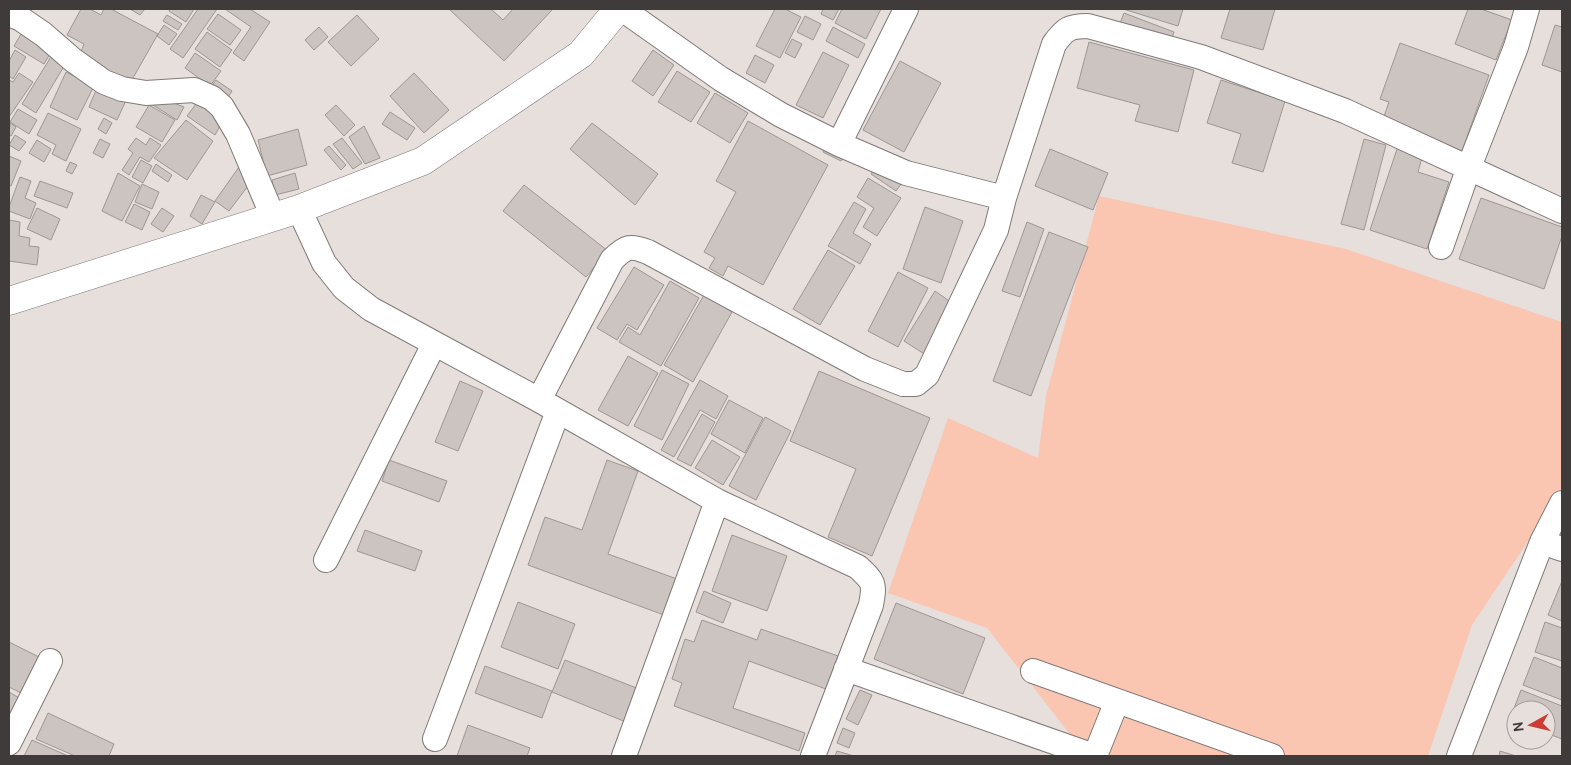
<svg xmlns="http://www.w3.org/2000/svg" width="1571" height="765" viewBox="0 0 1571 765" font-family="Cabin,sans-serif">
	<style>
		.green { fill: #fac6b1 }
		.building { fill: #ccc4c1; stroke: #9d9693 }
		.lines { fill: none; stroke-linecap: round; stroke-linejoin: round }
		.street-casing { stroke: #807977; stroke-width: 26 }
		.secondary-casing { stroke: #807977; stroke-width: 29 }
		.street { stroke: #fff; stroke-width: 24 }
		.secondary { stroke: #fff; stroke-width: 28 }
	</style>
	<rect width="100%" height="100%" fill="#e7dfdc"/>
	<!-- green -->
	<path class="green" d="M1099 196 1346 249 1562 322V491L1472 625 1428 756H1087L987 628 888 593 948 418 1038 458 1046 396Z"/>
	<!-- building -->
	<path class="building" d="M81 9H90L101 15 104 9H111L158 34 129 85 79 57 84 44 67 35Z
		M130 9H145L140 15Z
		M170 9H194L186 22 169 11Z
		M198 9H217L183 58 170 49Z
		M225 9H250L270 22 244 61 233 53 251 27Z
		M449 9H491L503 20 513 9H553L504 61Z
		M775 9H785L801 17 780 58 756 46Z
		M823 9H839L833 20 821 14Z
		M842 9H881L866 39 835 23Z
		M1123 9H1183L1178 26Z
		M1230 9H1275L1263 50 1221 38Z
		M1468 9H1481L1512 20 1496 60 1455 44Z
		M1124 13 1174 32 1170 44 1119 26Z
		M218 14 241 30 230 45 207 29Z
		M167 15 182 24 178 30 163 21Z
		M357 15 379 39 351 66 328 42Z
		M805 16 821 24 813 40 797 32Z
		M164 25 177 34 169 45 157 36Z
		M1555 25 1562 27V72L1542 65Z
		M319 27 328 37 314 50 305 40Z
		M833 27 865 44 858 58 826 41Z
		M24 29 54 47 44 64 14 46Z
		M207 32 232 50 220 67 195 49Z
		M792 39 802 44 795 58 785 53Z
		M1089 42 1194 70 1178 132 1135 121 1140 105 1077 88Z
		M1400 43 1489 75 1462 151 1382 122 1389 102 1380 99Z
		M15 50 26 57 13 79 9 76V61Z
		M55 50 69 58 36 113 22 104Z
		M653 50 674 65 653 96 632 81Z
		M823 52 849 65 823 118 796 105Z
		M195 53 221 71 210 86 185 68Z
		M755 55 774 65 765 83 746 73Z
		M900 61 941 83 904 152 863 130Z
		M677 71 710 92 691 122 658 102Z
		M66 72 94 86 77 120 50 107Z
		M19 73 33 82 9 117V80L13 82Z
		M414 73 449 110 424 133 390 96Z
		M216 80 232 91 224 103 208 91Z
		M1221 80 1285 101 1263 172 1232 163 1241 134 1207 123Z
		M99 83 128 96 117 120 89 107Z
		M715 93 748 113 730 143 697 123Z
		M166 100 184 107 177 120 148 102Z
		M199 100 224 118 215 135 187 116Z
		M149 105 175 120 162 142 136 127Z
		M336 105 355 125 344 136 325 115Z
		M18 109 37 120 29 134 10 122Z
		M390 112 415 128 407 140 382 124Z
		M48 113 81 129 66 161 52 154 56 145 37 135Z
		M104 118 112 123 106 134 98 129Z
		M186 120 213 141 187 180 154 158Z
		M748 121 828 165 763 285 728 266 723 276 709 268 715 258 704 252 736 192 716 181Z
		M10 123 16 127 11 136 9 135Z
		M592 123 658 174 635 205 570 149Z
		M364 126 380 158 365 164 349 137Z
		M298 129 307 165 267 176 258 140Z
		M15 135 26 142 19 151 9 145Z
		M136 138 146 145 150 138 161 145 149 162 140 157 129 175 122 170 133 153 128 149Z
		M342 138 362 163 353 169 333 144Z
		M100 139 110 144 103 158 93 153Z
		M1364 139 1386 145 1364 230 1341 224Z
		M37 140 51 149 44 162 29 153Z
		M827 143 845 153 841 161 823 152Z
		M329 146 346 165 341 170 324 150Z
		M1398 146 1423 154 1418 172 1449 182 1427 249 1370 230Z
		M1050 149 1108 173 1093 210 1035 186Z
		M9 156 21 161 11 186 9 185Z
		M141 160 152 166 143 183 132 177Z
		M70 162 77 165 72 174 66 171Z
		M878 163 904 180 896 191 871 174Z
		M156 164 172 175 168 182 152 171Z
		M239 167 254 178 229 211 215 201Z
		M118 173 140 186 122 221 102 211Z
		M295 173 299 189 275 195 272 180Z
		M20 177 31 181 25 198 36 203 30 219 9 211V207Z
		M868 178 901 198 877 236 863 227 874 208 857 197Z
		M40 181 73 193 67 208 34 196Z
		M142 184 159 192 152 209 135 202Z
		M524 185 608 251 586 277 503 211Z
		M201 195 215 202 202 224 190 216Z
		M1481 198 1562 227V236L1544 289 1459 259Z
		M854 202 866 209 853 233 871 244 860 264 828 246Z
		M134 204 150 212 142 230 125 222Z
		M925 207 963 221 941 283 903 269Z
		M37 208 60 219 51 240 27 229Z
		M162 208 174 216 163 232 151 224Z
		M9 220 20 222 19 236 30 238 29 246 39 247 37 265 9 261Z
		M1027 222 1044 229 1020 297 1002 291Z
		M1049 232 1088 247 1031 396 993 381Z
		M828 250 855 266 820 325 793 309Z
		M634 267 664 285 637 330 627 324 617 340 597 328Z
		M898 272 928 288 898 347 868 331Z
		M670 281 699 298 661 366 619 342 628 327 640 335Z
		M935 291 955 305 929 357 904 341Z
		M704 295 732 312 693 382 664 365Z
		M628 356 658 373 628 426 598 410Z
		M662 370 689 384 662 440 634 426Z
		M819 371 930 418 872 556 828 537 856 469 790 441Z
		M700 380 728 396 716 419 700 410 674 457 661 450Z
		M460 381 483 391 458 451 435 442Z
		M729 400 763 418 745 453 711 434Z
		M702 414 715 422 691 466 677 459Z
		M765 417 791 431 756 500 729 486Z
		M712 440 740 457 723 485 695 468Z
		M389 460 447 481 439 502 382 481Z
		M607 460 638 471 608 554 677 579 664 615 528 565 545 517 582 530Z
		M365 530 422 551 415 571 357 551Z
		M732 535 787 556 767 611 712 591Z
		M1562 581V621L1548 615Z
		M704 591 731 603 723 623 696 612Z
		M518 602 575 624 558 669 501 647Z
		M896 603 985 638 963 694 874 659Z
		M702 620 757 640 761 629 838 656 826 689 749 661 733 708 805 733 799 751 674 706 682 683 672 679 685 639 694 642Z
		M1545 622 1562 628V661L1535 652Z
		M9 642 47 661 29 697 9 687Z
		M1534 657 1562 668V700L1523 685Z
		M565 660 639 689 626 722 552 692Z
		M485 666 552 691 542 718 475 693Z
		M860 690 872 695 858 725 846 719Z
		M1521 690 1562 706V739L1546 733V710H1516V721L1510 719Z
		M9 692 21 699 9 722Z
		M48 713 114 744 109 756H75L36 739Z
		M468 725 530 748 527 756H457Z
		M843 728 855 733 849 748 837 743Z
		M32 740 68 756H24Z
		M837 751 854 756H835Z
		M1500 751 1516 756H1499Z"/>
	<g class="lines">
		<!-- street casing -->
		<g class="street-casing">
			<path id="street" d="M622 9 721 79 781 115 839 144 906 173 1004 198
				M9 14 21 19 43 34 73 60 104 82 122 89 146 93 194 90 212 98 222 107 238 134 273 217
				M839 144 906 9
				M299 209 324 263 344 288 371 309 539 400 717 501 858 567C874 582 875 583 871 605L813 756
				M1441 247 1469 167 1516 47 1527 9
				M539 400 612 260C626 246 630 245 648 252L865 369 903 384H916L927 375 996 230 1004 198 1054 44C1065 29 1069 26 1088 26L1201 57 1345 111 1562 211
				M1542 542 1562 503
				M326 560 434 344
				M846 669 1094 756
				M1033 671 1272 756
				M435 739 558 411
				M9 743 50 661
				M624 756 717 501
				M1095 756 1117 701
				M1459 756 1542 542 1562 549"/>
		</g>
		<!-- secondary casing -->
		<g class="secondary-casing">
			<path id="secondary" d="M9 301 299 209 423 161 581 54 618 9"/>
		</g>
		<!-- street -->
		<use href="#street" class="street"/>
		<!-- secondary -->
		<use href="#secondary" class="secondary"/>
	</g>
	<!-- border -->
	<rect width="1571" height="765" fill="none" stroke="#3e3b3a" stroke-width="20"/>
	<!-- north arrow -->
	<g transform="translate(1531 725) rotate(262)"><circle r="24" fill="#e7dfdc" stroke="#a39d9b"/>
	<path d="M0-4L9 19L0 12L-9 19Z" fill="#ca3c35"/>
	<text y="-8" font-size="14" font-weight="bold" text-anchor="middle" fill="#3e3b3a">N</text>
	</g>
</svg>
